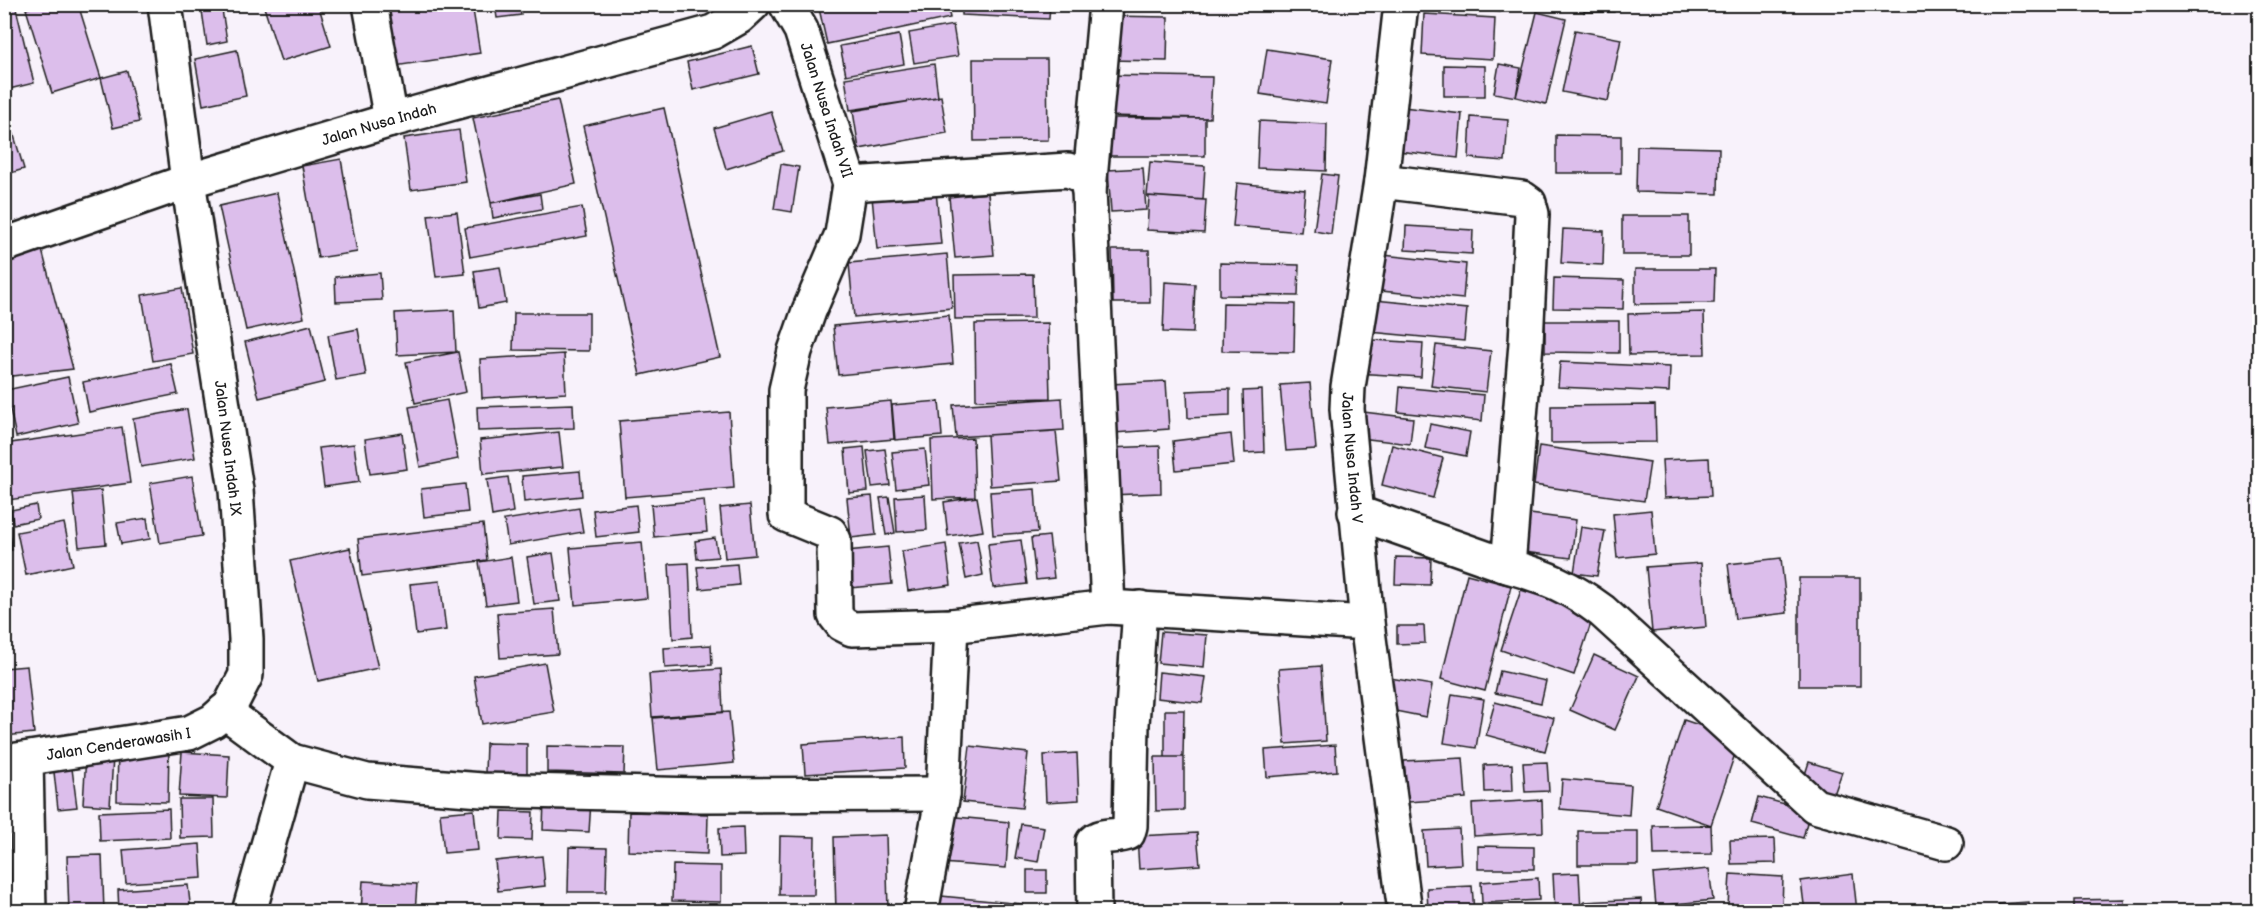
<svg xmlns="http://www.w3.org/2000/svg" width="2264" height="916" viewBox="0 0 2264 916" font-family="'Balsamiq Sans',sans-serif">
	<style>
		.building { fill: #dcbeeb; stroke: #1c1c1c; stroke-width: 1.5 }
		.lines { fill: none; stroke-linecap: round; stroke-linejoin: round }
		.street-casing { stroke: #1c1c1c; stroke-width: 38 }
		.secondary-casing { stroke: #1c1c1c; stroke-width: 38 }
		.street { stroke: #fff; stroke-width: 33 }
		.secondary { stroke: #fff; stroke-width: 33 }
		.labels { text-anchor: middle; stroke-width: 4.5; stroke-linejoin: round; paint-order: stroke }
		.street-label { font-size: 15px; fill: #1c1c1c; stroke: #fff }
	</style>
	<rect width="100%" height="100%" fill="#f8f2fb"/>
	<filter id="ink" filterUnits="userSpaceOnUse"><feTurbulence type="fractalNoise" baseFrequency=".0167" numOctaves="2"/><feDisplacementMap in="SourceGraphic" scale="12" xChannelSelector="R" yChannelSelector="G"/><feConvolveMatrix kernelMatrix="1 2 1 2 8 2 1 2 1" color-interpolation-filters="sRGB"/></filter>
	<g filter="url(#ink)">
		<!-- building -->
		<path class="building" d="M4 4H15L34 83 5 90Z
			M40 4H78L101 78 52 93 26 9Z
			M201 4H221L227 41 207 45Z
			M263 4H318L331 46 281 61Z
			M385 4H472L480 53 395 66Z
			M495 4H519L521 15 497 18Z
			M818 4H947L950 18 827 44Z
			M962 4H1050L1049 19 962 15Z
			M1427 4H1501L1500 12Z
			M1585 4H1614V12H1584Z
			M1537 12 1566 19 1546 104 1516 97Z
			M1424 14 1495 18 1493 59 1422 55Z
			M1107 16 1168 17 1167 61 1106 60Z
			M953 25 958 56 914 63 909 33Z
			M1575 30 1621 39 1608 101 1562 92Z
			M899 35 904 64 846 75 840 46Z
			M752 46 759 74 693 90 687 62Z
			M1267 49 1332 59 1326 104 1260 94Z
			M237 50 246 96 203 105 195 59Z
			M973 59H1047L1048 140 974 141Z
			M934 64 938 97 850 110 845 78Z
			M1499 64 1521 68 1516 97 1494 93Z
			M1444 65 1485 66V96H1444Z
			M127 71 139 122 113 128 101 78Z
			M1106 75 1212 77 1210 118 1105 116Z
			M941 96 947 133 859 149 853 111Z
			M558 100 576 184 491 203 473 118Z
			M4 102 24 169 4 175Z
			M1403 107 1462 114 1458 158 1398 151Z
			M664 108 720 357 640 375 583 126Z
			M771 111 783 151 726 169 714 128Z
			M1471 117 1508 120 1505 161 1469 158Z
			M1107 118H1205V156H1107Z
			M1259 121 1327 124 1326 171 1257 168Z
			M459 130 466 182 411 190 404 138Z
			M1556 135 1621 136V173H1556Z
			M1637 146 1719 148 1718 194 1636 192Z
			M341 159 357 252 318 258 302 166Z
			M1150 162 1205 166 1203 200 1147 196Z
			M781 164 799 167 792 212 774 209Z
			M1143 168 1146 210 1111 212 1108 170Z
			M1322 174 1338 176 1331 234 1314 231Z
			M1237 183 1305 190 1301 232 1233 226Z
			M936 191 941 244 877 249 872 197Z
			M277 193 304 318 246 330 219 206Z
			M988 193 994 255 955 258 949 197Z
			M540 194 542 209 493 218 491 203Z
			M1149 196 1206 200 1204 233 1147 230Z
			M582 207 587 236 470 257 465 228Z
			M457 212 465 274 436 277 428 215Z
			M1622 216H1689V255H1622Z
			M1406 226 1473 230 1472 254 1405 250Z
			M1563 229 1604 231 1603 265 1561 263Z
			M42 250 73 369 4 377V261Z
			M1112 250H1149L1150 303H1113Z
			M947 254 952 308 854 317 849 263Z
			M1374 254 1466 264 1463 299 1371 290Z
			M1220 263 1299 265 1298 296 1220 295Z
			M500 267 506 303 479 308 474 271Z
			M1635 269H1715L1714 303 1635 304Z
			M380 273 382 300 336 302 335 277Z
			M1033 274 1034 318 955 319 954 275Z
			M1554 278 1624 280 1623 309 1553 308Z
			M1165 282 1195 284 1193 333 1163 332Z
			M182 288 193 354 153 361 142 295Z
			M1364 299 1467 309 1464 341 1360 331Z
			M1223 303 1295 304 1294 352 1222 351Z
			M454 310 456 352 397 355 395 313Z
			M1704 312 1705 354 1629 355 1628 314Z
			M514 313H589V351L513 350Z
			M949 315 953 364 838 375 833 326Z
			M1545 321H1619V353L1545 352Z
			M1048 323 1050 398 976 400 975 324Z
			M311 325 325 382 259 398 245 342Z
			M358 329 366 375 336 380 328 335Z
			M1357 339 1423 343 1421 377 1355 373Z
			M1436 345 1491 351 1486 392 1431 386Z
			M458 352 466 392 415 403 406 362Z
			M564 354 566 393 482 398 480 359Z
			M1560 362 1670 367 1669 392 1558 387Z
			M171 364 178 394 89 412 83 382Z
			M68 377 78 423 16 437 6 390Z
			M1166 381 1169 429 1114 433 1111 384Z
			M1310 383 1316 449 1286 451 1280 385Z
			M1400 387 1484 395 1482 421 1398 412Z
			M1230 389V416L1188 418 1187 391Z
			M1262 390 1264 452 1245 453 1243 391Z
			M1062 398 1064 430 956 437 953 405Z
			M447 400 458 459 420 467 409 407Z
			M891 401 894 439 830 445 826 407Z
			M939 401 942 436 895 440 892 405Z
			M573 404 574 428 478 431 477 407Z
			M1655 405 1656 442 1551 443V406Z
			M187 409 195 458 141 467 133 419Z
			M1355 411 1413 418 1410 444 1352 437Z
			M729 412 734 488 625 497 619 421Z
			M1430 424 1470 432 1466 456 1425 448Z
			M122 427 130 483 8 500 4 444Z
			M1056 431 1061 481 990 486 987 435Z
			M559 432 563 467 483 474 480 440Z
			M402 433 407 469 370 474 365 439Z
			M1231 434 1234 464 1176 470 1173 441Z
			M973 438 975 497 933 499 931 440Z
			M354 444 359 482 324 487 319 448Z
			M1392 445 1443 458 1433 498 1382 485Z
			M1160 446 1161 493 1109 495 1108 448Z
			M1539 446 1650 462 1644 501 1534 485Z
			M864 447 868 491 849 493 845 449Z
			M885 449 890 485 872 487 867 451Z
			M925 449 929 485 896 489 892 452Z
			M1709 458 1711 496 1664 498 1662 460Z
			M580 471 582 496 524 502 522 476Z
			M192 476 202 536 160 543 150 483Z
			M508 477 513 512 492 516 487 480Z
			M465 484 468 512 424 517 421 489Z
			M1035 489 1038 532 993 535 990 492Z
			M101 490 106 544 79 547 73 493Z
			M925 495 927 530 897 532 895 497Z
			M872 496 876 535 851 538 847 498Z
			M889 497 895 533 886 535 880 498Z
			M977 497 983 531 948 536 944 502Z
			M6 500 12 550 4 551V501Z
			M704 500 707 532 654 537 651 505Z
			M36 505 38 519 13 524 11 510Z
			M636 505 639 532 596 537 593 510Z
			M750 505 755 555 725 558 720 508Z
			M579 508 583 532 508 545 504 520Z
			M1651 510 1655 554 1617 558 1613 514Z
			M1530 514 1576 520 1571 558 1524 552Z
			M147 518 150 539 121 544 117 523Z
			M64 523 73 565 26 575 17 532Z
			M483 524 487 560 362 576 358 539Z
			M1581 527 1605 531 1597 576 1574 573Z
			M1049 536 1054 578 1036 580 1031 538Z
			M715 538 718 557 697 559 695 541Z
			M977 540 983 575 966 579 959 543Z
			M1021 540 1027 584 993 588 988 544Z
			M642 542 647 598 575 605 570 548Z
			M946 544 951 585 908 591 902 551Z
			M888 547 892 584 850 588 846 551Z
			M350 548 378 668 318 681 290 561Z
			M553 553 560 601 534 604 527 557Z
			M511 557 517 601 486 605 479 562Z
			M1396 557 1431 558 1430 585 1395 584Z
			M1781 558 1787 613 1735 619 1728 564Z
			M689 563 692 637 673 639 669 564Z
			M1701 563 1706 627 1652 632 1646 567Z
			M737 564 739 585 700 589 697 567Z
			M1467 574 1511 586 1485 691 1441 679Z
			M1799 578H1860V686H1799Z
			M440 581 446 630 416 634 410 584Z
			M1521 590 1594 614 1574 675 1501 650Z
			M554 609 558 654 500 658 497 613Z
			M1397 626H1424L1425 643 1397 644Z
			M1161 632 1207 635 1204 667 1158 663Z
			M711 645 712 665 665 668 664 648Z
			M1594 655 1639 676 1615 730 1570 710Z
			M545 663 554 712 482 724 474 676Z
			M27 666 34 733 4 736V668Z
			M1321 666 1326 741 1285 744 1279 669Z
			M721 669 723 712 652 717 649 674Z
			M1500 671 1546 681 1541 703 1495 693Z
			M1159 672 1206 677 1202 703 1157 698Z
			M1390 678 1432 685 1426 717 1385 709Z
			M1452 694 1484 699 1476 748 1444 743Z
			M1495 702 1554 718 1545 751 1486 735Z
			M1165 710H1184L1183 757H1165Z
			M729 712 734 763 658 770 653 718Z
			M1684 720 1740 739 1711 825 1656 806Z
			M904 737 905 768 805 774 803 744Z
			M486 743 527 744V774L485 773Z
			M118 744 169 745 168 802 117 801Z
			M1335 745 1337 771 1267 777 1265 750Z
			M547 746 625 747 624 774 547 772Z
			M970 746 1028 753 1022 808 963 802Z
			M182 752 229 755 227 798 179 796Z
			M1077 753 1079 800 1046 802 1044 755Z
			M86 755 113 757 110 806 83 804Z
			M1155 757H1184V810L1156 811Z
			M1463 758 1466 798 1408 802 1404 761Z
			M71 761 77 807 58 809 53 763Z
			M1547 762 1549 791 1525 792 1523 763Z
			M1809 762 1842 772 1832 800 1800 790Z
			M1512 764 1513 791 1485 792 1484 765Z
			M1562 779 1631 785 1629 815 1560 809Z
			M1759 797 1810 811 1803 838 1752 824Z
			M179 799H213L214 837 180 838Z
			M544 799 591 801 589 832 543 830Z
			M1542 800 1543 832 1474 836 1472 804Z
			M169 809 170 838 100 841 99 812Z
			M474 810 478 850 444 853 440 813Z
			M502 811 533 812 532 840 501 839Z
			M629 812 708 814 707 854 628 851Z
			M946 816 1009 822 1006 868 942 863Z
			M1021 824 1044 827 1038 862 1015 858Z
			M14 825 17 846 4 848V826Z
			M1711 825 1712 854 1654 855 1653 826Z
			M743 827 744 856 720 857 719 828Z
			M1459 829 1461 864 1426 866 1424 831Z
			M1578 831H1638V865H1578Z
			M1197 833 1200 865 1139 869 1137 836Z
			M886 835 888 910 836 912 834 837Z
			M780 836 815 837 814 895H779Z
			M1775 839 1776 863 1731 864 1730 840Z
			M200 844 202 878 126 883 123 850Z
			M1478 846 1534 847V869H1478Z
			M569 847 607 848 606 892H568Z
			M102 855 104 912H69L67 856Z
			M542 856 545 886 498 891 495 861Z
			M673 865 721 866V902L672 901Z
			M1709 869 1713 900 1656 906 1653 874Z
			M1027 870H1047V893H1027Z
			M1579 873 1581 912H1555L1553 874Z
			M1730 874 1783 877 1782 908 1728 906Z
			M1853 874 1857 912H1805L1801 881Z
			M1538 878 1539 900 1482 903 1481 882Z
			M363 881 417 884 415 912H361Z
			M188 885 191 912H119L118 890Z
			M1472 886 1474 912H1428L1427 888Z
			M931 895 1022 904 1021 912H930Z
			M1641 899 1642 912H1584V902Z
			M2124 899 2125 912H2074V900Z
			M2029 902 2030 912H1999L1998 904Z
			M1963 906 1964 912H1893Z"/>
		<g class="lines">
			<!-- street casing -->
			<g class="street-casing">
				<g id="street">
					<path d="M370 4 391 120"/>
					<path id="s1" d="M786 4 801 30 850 184 842 234 809 311 795 351 786 390V515L830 533 834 540 835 615 842 624 852 629 951 626 1108 607 1367 623"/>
					<path d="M1106 4 1089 190 1108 607"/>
					<path id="s2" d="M1401 4 1381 181 1348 387 1347 409 1367 623 1405 912"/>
					<path d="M1381 181 1522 198 1529 203 1532 214 1526 343 1508 566C1547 577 1570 587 1602 611L1815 806 1946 843"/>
					<path d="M850 184 1068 170 1085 177 1089 190"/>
					<path d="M1355 512 1508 566"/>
					<path d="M224 711 292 761 367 781 482 790 701 795 943 794"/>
					<path d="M26 759 29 912"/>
					<path id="s3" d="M4 762 189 733 213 721 230 706 246 675V639L236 490 188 181 165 4"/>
					<path d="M249 912 292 761"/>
					<path d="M921 912 943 794 951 626"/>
					<path d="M1094 912 1093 842C1102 833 1117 838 1128 833L1130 826 1132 724 1140 608"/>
				</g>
			</g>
			<!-- secondary casing -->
			<g class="secondary-casing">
				<g id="secondary">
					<path id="s4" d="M4 245 188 181 391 120 713 32 739 17 753 4"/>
				</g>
			</g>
			<!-- street -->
			<use href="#street" class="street"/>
			<!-- secondary -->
			<use href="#secondary" class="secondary"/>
		</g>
	</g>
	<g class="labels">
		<!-- street labels -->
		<g class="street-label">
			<text dy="5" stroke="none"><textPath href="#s1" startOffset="114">Jalan Nusa Indah VII</textPath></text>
			<text dy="5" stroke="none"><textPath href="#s4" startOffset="394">Jalan Nusa Indah</textPath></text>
			<text transform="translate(228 448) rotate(83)" y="5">Jalan Nusa Indah IX</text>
			<text dy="5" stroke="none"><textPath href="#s2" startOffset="458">Jalan Nusa Indah V</textPath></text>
			<text dy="5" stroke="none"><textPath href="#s3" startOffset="116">Jalan Cenderawasih I</textPath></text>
		</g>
	</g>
	<!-- margin -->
	<rect width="2264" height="916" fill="none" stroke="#fff" stroke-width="24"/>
	<rect x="12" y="12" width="2240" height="892" fill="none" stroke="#1c1c1c" stroke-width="2" filter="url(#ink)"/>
</svg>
